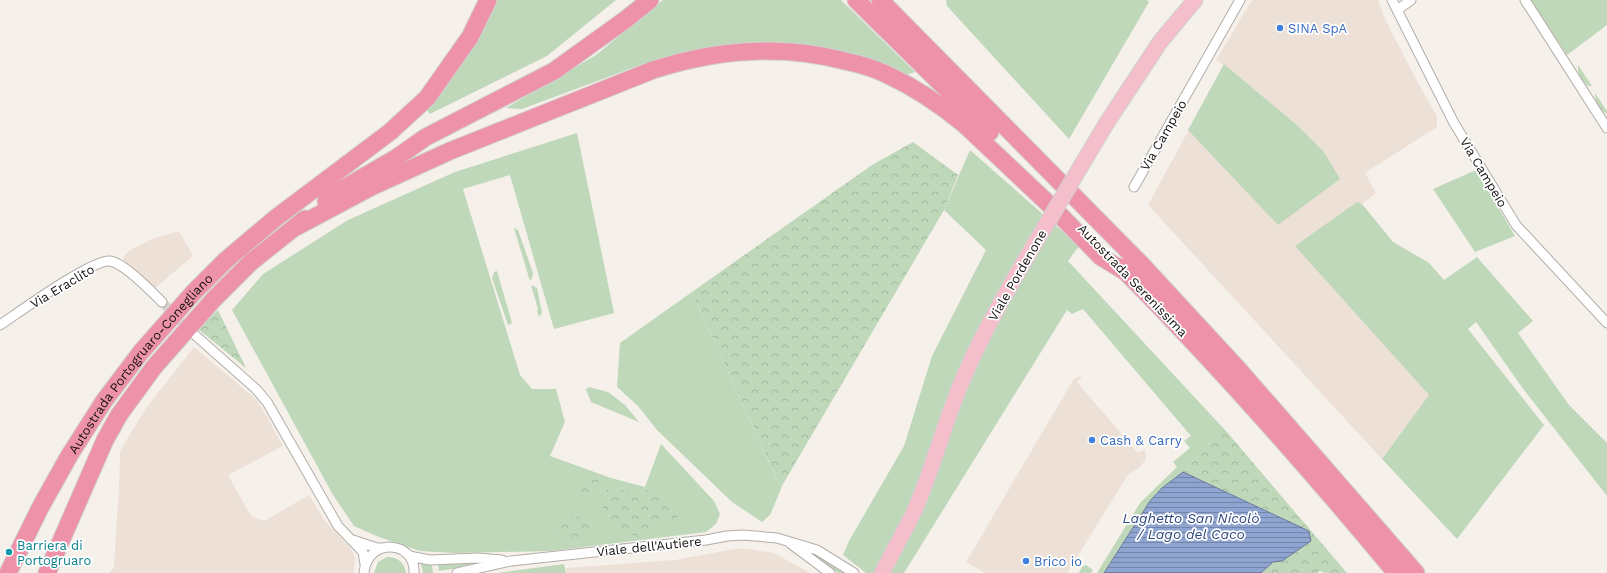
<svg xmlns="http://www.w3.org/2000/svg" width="1607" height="573" viewBox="0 0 1607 573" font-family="'Work Sans',sans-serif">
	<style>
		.built { fill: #ede1d7 }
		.green { fill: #bed8b9 }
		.forest { fill: url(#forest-crowns) }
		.water { fill: url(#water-rules); stroke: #6a7997 }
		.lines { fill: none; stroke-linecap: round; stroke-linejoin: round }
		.minor-tunnel { stroke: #d4cfca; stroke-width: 9; stroke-dasharray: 9 4.5; stroke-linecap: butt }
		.minor-casing { stroke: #b3ada8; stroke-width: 11 }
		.primary-casing { stroke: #d0d0cf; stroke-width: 17 }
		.motorway-casing { stroke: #d0d0cf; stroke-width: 19 }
		.minor { stroke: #fff; stroke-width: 9 }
		.primary { stroke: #f5becb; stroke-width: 15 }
		.motorway { stroke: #ee92a9; stroke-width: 17 }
		.primary-bridge-casing { stroke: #d0d0cf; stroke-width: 17; stroke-linecap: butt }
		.primary-bridge { stroke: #f5becb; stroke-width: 15 }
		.shop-dot { fill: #3f7fe0; stroke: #fff; stroke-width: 1.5 }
		.culture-dot { fill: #0f9aa8; stroke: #fff; stroke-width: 1.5 }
		.labels { text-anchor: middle; stroke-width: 3.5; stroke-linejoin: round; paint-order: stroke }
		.shop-label { font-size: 13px; fill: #366cbe; stroke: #fff; text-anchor: start }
		.street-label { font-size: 13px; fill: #151311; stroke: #fff }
		.culture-label { font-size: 13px; fill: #0d838f; stroke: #fff; text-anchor: start }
		.water-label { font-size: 14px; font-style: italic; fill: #2d477f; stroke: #fff }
	</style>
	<defs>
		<pattern id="forest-crowns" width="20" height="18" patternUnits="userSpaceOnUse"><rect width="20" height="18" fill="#bed8b9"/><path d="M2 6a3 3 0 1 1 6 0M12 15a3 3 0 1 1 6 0" fill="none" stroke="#a2b89e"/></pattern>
		<pattern id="water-rules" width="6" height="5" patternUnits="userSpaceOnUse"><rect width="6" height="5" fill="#8fa5d1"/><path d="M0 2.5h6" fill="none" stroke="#7485a8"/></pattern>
	</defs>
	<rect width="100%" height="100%" fill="#f6f0eb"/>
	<!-- built -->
	<path class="built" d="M1252 0H1378L1385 19 1418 83 1437 116V127L1365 173 1376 193 1362 204 1393 242 1429 263 1453 291 1476 322 1468 328 1446 373 1382 459 1148 205 1224 65 1216 60Z
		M179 231 193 256 155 288 123 263 124 256 130 250 155 238Z
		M194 347 258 401 283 446 228 475 251 516 264 521 309 495 325 521 352 550 355 559 354 573H110L114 566 119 487 120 451 146 408Z
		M1079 376 1082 377 1077 382 1138 453 1145 449 1146 459 1140 467 1128 475 1067 573H985L966 562 1073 380Z
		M734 549H749L774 553 810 573H566V568L675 560Z"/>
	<!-- green -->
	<path class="green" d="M492 0H616L547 56 430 114 426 109Z
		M663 0H841L915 72 906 75 766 44 697 49 643 64 522 109 506 108 596 55Z
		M946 0H1147L1149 2 1069 139 947 6Z
		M1530 0H1607V25L1567 55Z
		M1224 64 1298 126 1324 152 1340 179 1278 225 1188 130Z
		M1578 65 1592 86H1588C1582 80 1577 74 1578 65Z
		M1595 93 1607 111V114C1600 110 1595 102 1595 93Z
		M577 133 614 313 554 329 510 175 463 189 520 375 532 389H556L565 422 550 456 611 478 645 487 661 444 714 501 720 514 716 524 706 532 551 551 454 553 420 551 379 537 354 526 333 495 232 310 263 274 348 220 455 172Z
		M970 150 1079 246 1068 261 1225 430 1275 491 1221 435 1183 472 1162 488 1150 501 1104 573H1097L1140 503 1177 467 1173 462 1190 448 1184 441 1191 436 1083 309 1072 314 1067 310 904 573H866L843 555 849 541 904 446 932 356 986 250 944 210Z
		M1476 170 1515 236 1475 252 1433 189Z
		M1357 202 1362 204 1393 242 1429 263 1444 280 1477 257 1533 321 1518 333 1569 405 1607 443V496L1524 390 1476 322 1468 329 1544 425 1457 539 1382 459 1429 395 1295 246Z
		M514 228 518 230 533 273 532 278 530 281Z
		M497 271 512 323 508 325 492 278 494 272Z
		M531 285 537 288 542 313 539 317 537 310 538 309Z
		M692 292 778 482 780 486 783 484 770 515 762 522 732 502 657 430 638 406 617 387 620 343Z
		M589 387 608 392 625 405 639 422 591 402 586 389Z
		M811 552 845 573H838L810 553Z
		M387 557C398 557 404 562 406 573H374L378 562Z
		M471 563V566L439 571 438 564Z
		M421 564 432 565 433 573H423Z
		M564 564 566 573H497Z
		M1086 565 1093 570 1091 573H1079L1082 567Z"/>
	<!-- forest -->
	<path class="forest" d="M913 142 958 175 944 210 783 484 780 486 692 292 872 165Z
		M218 310 246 368 198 329Z
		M1225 430 1347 573H1325L1320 571 1317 573H1261L1309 531 1183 472Z
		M593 474 600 476 603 482 589 498 587 503 579 502V482L584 478Z
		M612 487 639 494C659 483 663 493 678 506V517L671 523H662L655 527 650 534 640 538 630 534 619 533 608 519 601 505 603 492Z
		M579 516 588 521 594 519 599 521C596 530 584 545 573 544 569 544 566 543 563 542L556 533 554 526 563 521Z"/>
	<!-- water -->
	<path class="water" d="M1183 472 1309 531 1311 541 1282 561 1273 562 1261 573H1104L1150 501 1162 488Z"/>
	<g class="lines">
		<!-- minor-tunnel -->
		<path class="minor-tunnel" d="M162 302 190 331"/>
		<!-- minor casing -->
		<g class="minor-casing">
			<path id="minor" d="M1392 0 1454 123 1516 225 1607 323
				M1525 0 1607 128
				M1397 10 1411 0
				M1134 187 1240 0
				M0 325C18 313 92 259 110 261 124 263 151 291 162 302
				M196 336 256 389 267 402 338 526 363 552 365 564
				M353 540 377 548H382
				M791 544 830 573
				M409 556 430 560 478 558 502 560
				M364 573C367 537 416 540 414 573
				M457 573 511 561 706 540 727 536 743 535 777 538 817 550 854 573"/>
		</g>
		<!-- primary casing -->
		<g class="primary-casing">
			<path id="primary" d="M1106 124 1160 42 1195 0
				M882 573C892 553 903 534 913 514 934 468 945 418 966 372 981 337 999 305 1018 272"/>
		</g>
		<!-- motorway casing -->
		<g class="motorway-casing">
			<g id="motorway">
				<path d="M856 0 990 132"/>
				<path d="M880 0 1142 265 1239 370 1416 573"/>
				<path d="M326 201 337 192 396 158 426 137 554 71 625 20 650 0"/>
				<path d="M296 227 371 187 450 151 653 70C715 50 781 44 845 61 859 64 873 68 886 74 914 87 941 105 965 125L1054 209 1101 257 1129 274"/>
				<path d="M1121 267C1217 364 1309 468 1396 573"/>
				<path id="s1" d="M8 573 40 508 69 456 104 401 141 352 194 292 226 260 277 217 390 132 427 98 470 37 488 0"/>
				<path d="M47 573 105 440 119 415 154 367 214 299 251 262 305 219"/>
			</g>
		</g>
		<!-- minor -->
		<use href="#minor" class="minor"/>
		<!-- primary -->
		<use href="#primary" class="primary"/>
		<!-- motorway -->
		<use href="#motorway" class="motorway"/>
		<!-- primary-bridge casing -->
		<g class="primary-bridge-casing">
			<path id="primary-bridge" d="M1018 272 1106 124"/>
		</g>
		<!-- primary-bridge -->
		<use href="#primary-bridge" class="primary-bridge"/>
	</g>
	<!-- markers -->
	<g class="shop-dot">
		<circle cx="1280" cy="28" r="4"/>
		<circle cx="1092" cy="440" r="4"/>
		<circle cx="1026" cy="561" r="4"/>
	</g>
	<circle class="culture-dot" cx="9" cy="552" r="4"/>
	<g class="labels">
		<!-- shop labels -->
		<g class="shop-label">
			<text x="1288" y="33">SINA SpA</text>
			<text x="1100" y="445">Cash &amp; Carry</text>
			<text x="1034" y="566">Brico io</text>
		</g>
		<!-- street labels -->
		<g class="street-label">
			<text transform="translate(1163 135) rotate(-60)" y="5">Via Campeio</text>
			<text transform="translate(1484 172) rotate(59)" y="5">Via Campeio</text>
			<text transform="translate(1017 275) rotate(-60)" y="5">Viale Pordenone</text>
			<text transform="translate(1133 280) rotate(46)" y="5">Autostrada Serenissima</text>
			<text transform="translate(62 286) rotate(-31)" y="5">Via Eraclito</text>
			<text dy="5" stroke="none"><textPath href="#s1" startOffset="249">Autostrada Portogruaro-Conegliano</textPath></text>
			<text transform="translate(649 546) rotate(-6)" y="5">Viale dell'Autiere</text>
		</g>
		<!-- culture labels -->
		<g class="culture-label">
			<text x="17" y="550">Barriera di<tspan x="17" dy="15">Portogruaro</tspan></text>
		</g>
		<!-- water labels -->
		<g class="water-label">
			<text x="1191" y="523">Laghetto San Nicolò<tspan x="1191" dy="16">/ Lago del Caco</tspan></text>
		</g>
	</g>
</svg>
